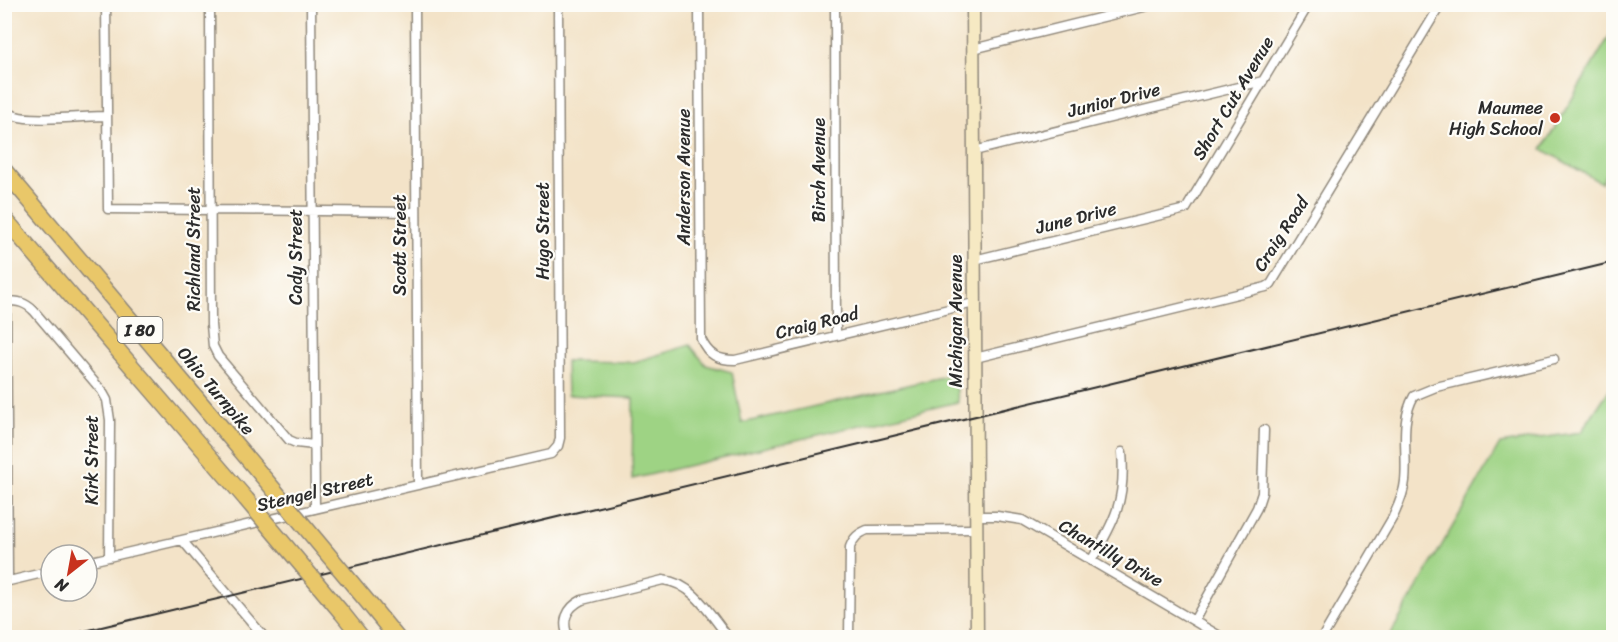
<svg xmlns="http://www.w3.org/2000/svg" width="1618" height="642" viewBox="0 0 1618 642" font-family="Sriracha,sans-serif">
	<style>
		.green { fill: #9ed384; stroke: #647f58; stroke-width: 1.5 }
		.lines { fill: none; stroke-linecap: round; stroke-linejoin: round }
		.street-casing { stroke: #8f877a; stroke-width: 11 }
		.secondary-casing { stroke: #8f877a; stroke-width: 15 }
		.highway-casing { stroke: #8f877a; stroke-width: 18 }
		.street { stroke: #fff; stroke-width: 8 }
		.secondary { stroke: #f6e9c3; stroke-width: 12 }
		.highway { stroke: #e9c769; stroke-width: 15 }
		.rail { stroke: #2b2b2b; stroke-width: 2 }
		.highway-bridge-casing { stroke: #8f877a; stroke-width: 18; stroke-linecap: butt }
		.highway-bridge { stroke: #e9c769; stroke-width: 15 }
		.poi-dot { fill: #c8321e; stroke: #fdfcf7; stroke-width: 2 }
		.labels { text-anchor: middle; stroke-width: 4.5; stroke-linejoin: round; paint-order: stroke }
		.shield { fill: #fdfcf7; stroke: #6a6a68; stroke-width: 1.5 }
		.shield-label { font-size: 16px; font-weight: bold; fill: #2b2b2b }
		.street-label { font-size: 18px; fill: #2b2b2b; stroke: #fdfcf7 }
		.poi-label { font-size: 18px; fill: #2b2b2b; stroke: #fdfcf7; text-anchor: end }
	</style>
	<rect width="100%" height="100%" fill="#fdfcf7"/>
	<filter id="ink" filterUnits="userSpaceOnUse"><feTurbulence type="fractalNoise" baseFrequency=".0167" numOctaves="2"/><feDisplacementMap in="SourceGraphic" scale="12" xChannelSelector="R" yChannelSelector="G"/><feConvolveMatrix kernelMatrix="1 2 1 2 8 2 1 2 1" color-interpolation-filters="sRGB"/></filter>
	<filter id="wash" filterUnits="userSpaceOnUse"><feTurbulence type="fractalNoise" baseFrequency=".008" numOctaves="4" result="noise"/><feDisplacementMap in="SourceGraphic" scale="24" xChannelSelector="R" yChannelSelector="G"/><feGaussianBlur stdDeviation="1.35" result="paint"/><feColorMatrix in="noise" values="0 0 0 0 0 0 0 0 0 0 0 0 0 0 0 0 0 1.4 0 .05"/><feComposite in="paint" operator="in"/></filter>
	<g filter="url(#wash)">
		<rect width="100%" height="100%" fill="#f3e3c8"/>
		<!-- green -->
		<path class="green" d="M1613 30V161L1601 183 1542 149Z
			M690 345 706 365 732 372 742 423 955 374 958 402 632 479 633 398 567 395 566 361 634 362Z
			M1613 384V637H1389L1500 444 1581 432Z"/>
	</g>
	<g filter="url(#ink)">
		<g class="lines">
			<!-- street casing -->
			<g class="street-casing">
				<path id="street" d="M106 4 108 209 416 212
					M210 4 211 325 213 346 218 356 289 440 296 443 314 445
					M311 4 315 509
					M415 4 418 484
					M699 4 701 339C708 355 718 360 735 360L974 303
					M835 4 836 335
					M4 16 5 102C6 109 9 114 16 116 32 122 87 116 107 116
					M973 49 1156 4
					M974 151 1263 81
					M974 260 1186 209 1309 4
					M6 275 8 581
					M6 301C18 301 25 302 34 311L102 391 107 400 110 420 109 557
					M975 358 1266 287 1271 284 1441 4
					M976 516H997L1022 520 1223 638
					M182 540 265 638
					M1091 561C1115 521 1126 500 1122 452
					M87 562 551 454 558 446 560 438 558 4
					M5 582 51 571
					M1194 621 1257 508 1262 493 1264 430
					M569 638C561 622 566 608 582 600L663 580C694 583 711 616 729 638
					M849 638 850 547C854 537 858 534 867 530L977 529
					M1322 638 1393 517C1398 506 1404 494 1405 481 1408 453 1399 422 1414 396L1436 387 1554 359"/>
			</g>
			<!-- secondary casing -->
			<g class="secondary-casing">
				<path id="secondary" d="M973 4 977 638"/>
			</g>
			<!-- highway casing -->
			<g class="highway-casing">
				<path id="highway" d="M4 170 275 491
					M4 218 246 499
					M371 606 397 638
					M342 613 362 638"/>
			</g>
			<!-- street -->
			<use href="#street" class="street"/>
			<!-- secondary -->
			<use href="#secondary" class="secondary"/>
			<!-- highway -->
			<use href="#highway" class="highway"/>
			<!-- rail -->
			<path class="rail" d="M56 638 1614 262"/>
			<!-- highway-bridge casing -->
			<g class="highway-bridge-casing">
				<path id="highway-bridge" d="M275 491 371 606
					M246 499 342 613"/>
			</g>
			<!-- highway-bridge -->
			<use href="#highway-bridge" class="highway-bridge"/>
		</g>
	</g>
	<!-- markers -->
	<circle class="poi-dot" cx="1555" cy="118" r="6"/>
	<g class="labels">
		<!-- shield labels -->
		<rect class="shield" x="117.5" y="317" width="45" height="26" rx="4.5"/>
		<g class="shield-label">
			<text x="140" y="336">I 80</text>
		</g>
		<!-- street labels -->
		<g class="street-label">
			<text transform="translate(1233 98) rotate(-59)" y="6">Short Cut Avenue</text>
			<text transform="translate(1114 100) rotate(-14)" y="6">Junior Drive</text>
			<text transform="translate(819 170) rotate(-90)" y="6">Birch Avenue</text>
			<text transform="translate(684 177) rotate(-90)" y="6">Anderson Avenue</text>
			<text transform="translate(1076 218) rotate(-14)" y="6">June Drive</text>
			<text transform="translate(543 231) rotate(-90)" y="6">Hugo Street</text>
			<text transform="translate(1281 234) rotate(-57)" y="6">Craig Road</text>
			<text transform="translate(400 245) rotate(-90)" y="6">Scott Street</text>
			<text transform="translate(194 249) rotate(-90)" y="6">Richland Street</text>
			<text transform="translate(296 257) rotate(-90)" y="6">Cady Street</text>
			<text transform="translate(956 321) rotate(-90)" y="6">Michigan Avenue</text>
			<text transform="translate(817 323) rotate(-14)" y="6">Craig Road</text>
			<text transform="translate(216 391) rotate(50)" y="6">Ohio Turnpike</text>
			<text transform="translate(92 460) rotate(-90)" y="6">Kirk Street</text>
			<text transform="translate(315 492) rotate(-13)" y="6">Stengel Street</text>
			<text transform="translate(1111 553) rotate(30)" y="6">Chantilly Drive</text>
		</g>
		<!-- poi labels -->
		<g class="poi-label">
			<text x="1543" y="114">Maumee<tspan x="1543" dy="21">High School</tspan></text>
		</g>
	</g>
	<!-- margin -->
	<rect width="1618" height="642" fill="none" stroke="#fdfcf7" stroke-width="24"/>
	<!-- north arrow -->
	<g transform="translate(69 573) rotate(211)"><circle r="28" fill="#fdfcf7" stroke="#a9a8a5" stroke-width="1.5"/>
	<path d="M0-4.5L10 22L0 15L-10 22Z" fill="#c8321e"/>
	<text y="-9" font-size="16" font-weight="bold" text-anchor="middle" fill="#2b2b2b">N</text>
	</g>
</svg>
